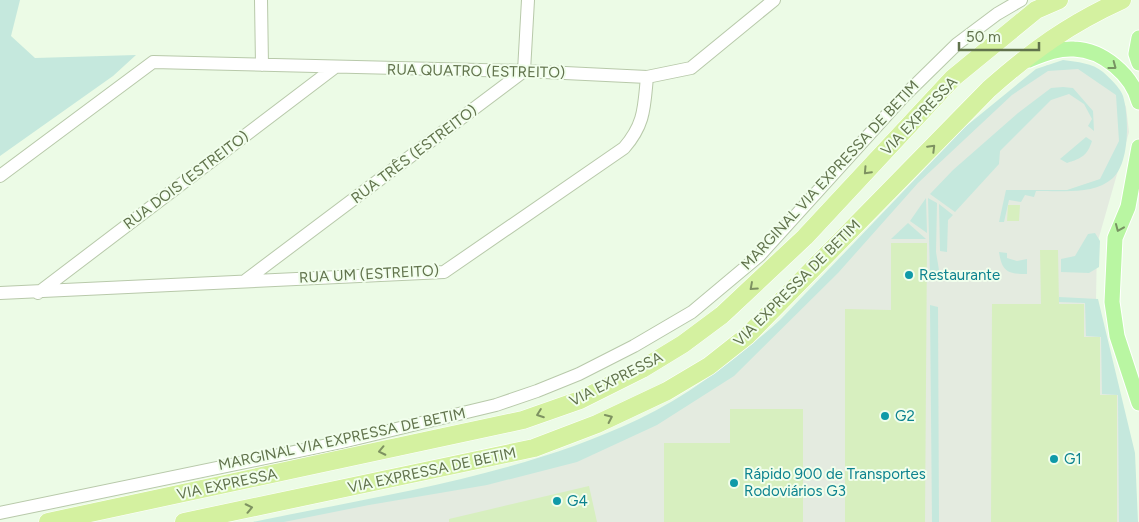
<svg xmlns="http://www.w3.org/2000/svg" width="1139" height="522" viewBox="0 0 1139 522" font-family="Figtree,sans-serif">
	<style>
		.industrial { fill: #e4ebe0 }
		.green { fill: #c5e8dd }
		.building { fill: #d7efbf }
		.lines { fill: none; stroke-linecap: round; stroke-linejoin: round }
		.minor-casing { stroke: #b8c9aa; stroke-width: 14 }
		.major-casing { stroke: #fff; stroke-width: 17 }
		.highway-casing { stroke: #fff; stroke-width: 19 }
		.minor { stroke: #fff; stroke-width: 12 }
		.major { stroke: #b9f6a2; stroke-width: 15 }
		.highway { stroke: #d4f1a0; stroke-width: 18 }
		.oneway { stroke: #779462 }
		.oneway2 { stroke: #7e9261 }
		.culture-dot { fill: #0f9aa8; stroke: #f1feec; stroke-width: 2 }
		.labels { text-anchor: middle; stroke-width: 4; stroke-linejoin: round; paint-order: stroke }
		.street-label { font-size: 15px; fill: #61734c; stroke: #f1feec }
		.culture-label { font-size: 15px; fill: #0d838f; stroke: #f1feec; text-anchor: start }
	</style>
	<rect width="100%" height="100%" fill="#ecfbe6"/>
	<!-- industrial -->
	<path class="industrial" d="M1075 64 1098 70 1117 86 1126 107 1129 132 1097 244 1096 301 1120 395 1133 522H265L480 477 597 441 678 402 765 338 916 181 1014 88 1047 65Z"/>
	<!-- green -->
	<path class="green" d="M0 0H20L11 36 35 58 136 55 113 76 0 156Z
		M1063 60C1078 62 1092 63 1103 72 1109 77 1121 89 1123 96 1129 116 1130 162 1113 178 1093 196 1059 190 1036 191L1034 197 1025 195 1021 202 1009 200 1004 222H999L1006 190H1067L1100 179 1119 141 1116 95 1078 69 1048 71 1012 95 918 183 838 273 734 376 657 425 577 462 487 485 369 505 284 522H253C382 495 519 476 639 419 691 394 739 357 781 319L965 127 1036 69Z
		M1063 87 1073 88 1093 111 1094 131 1088 126 1092 119 1084 104 1069 94 1051 100 1000 151 999 164 955 212 930 194 953 170 1018 113 1051 88Z
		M1086 137 1092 141C1087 156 1082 158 1067 163L1060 159Z
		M926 198 927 233 910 221Z
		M928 198 937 203 936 252 940 276H930Z
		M939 204 953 215 948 220 947 252 940 251Z
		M908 223 926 239H891Z
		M1095 233 1100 241 1099 267 1089 273 1061 272V259L1075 256 1088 234Z
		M999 252 1007 253V258L1017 261 1027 259V274C1008 274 1002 272 999 252Z
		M1059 297 1098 299 1135 453 1138 522H1119L1118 395 1102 394 1101 337 1086 336 1085 303 1059 302Z
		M930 305 938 307 939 522H932Z"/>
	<!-- building -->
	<path class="building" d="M1008 205H1020L1019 221H1007Z
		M891 243H927L925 522H845V309L891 310Z
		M1040 250H1058L1059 304H1084V337H1100V395H1117V522H991L992 304H1041Z
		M730 409H803V522H664V443H730Z
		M589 486 597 522H449V519Z"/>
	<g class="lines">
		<!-- minor casing -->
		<g class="minor-casing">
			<path id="minor" d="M261 0 262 65
				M0 176 153 62 524 71 647 77 691 68 774 0
				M246 280 524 71 528 0
				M0 293 444 272 624 148C645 124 644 107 647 77
				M38 293 334 68
				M0 513 342 442 496 405 537 391 579 374 634 346 692 312 759 256 904 96 957 44 997 14 1021 0"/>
		</g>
		<!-- major casing -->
		<g class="major-casing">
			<path id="major" d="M1139 38 1136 54 1139 63
				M1029 60C1044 54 1058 48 1074 49 1103 50 1132 75 1139 102
				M1139 147 1128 207 1115 238 1112 302 1117 336 1139 403"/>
		</g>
		<!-- highway casing -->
		<g class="highway-casing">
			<path id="highway" d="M48 522 523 420 580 400 642 369 683 344 722 315 805 237 953 78 1036 10 1059 0
				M184 522 534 448 597 424 667 391 709 366 747 336 989 89C1032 51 1069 24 1122 0"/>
		</g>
		<!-- minor -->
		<use href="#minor" class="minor"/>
		<!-- major -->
		<use href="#major" class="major"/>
		<!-- highway -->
		<use href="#highway" class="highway"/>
	</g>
	<!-- one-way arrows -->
	<defs><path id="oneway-chevron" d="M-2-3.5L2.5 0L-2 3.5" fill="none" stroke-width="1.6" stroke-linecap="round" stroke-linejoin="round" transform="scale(1.25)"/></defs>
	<g class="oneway">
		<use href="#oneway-chevron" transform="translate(1113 66) rotate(37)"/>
		<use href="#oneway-chevron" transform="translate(1119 228) rotate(113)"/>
	</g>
	<g class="oneway2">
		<use href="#oneway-chevron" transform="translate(932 148) rotate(-45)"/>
		<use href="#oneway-chevron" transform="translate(867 171) rotate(133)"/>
		<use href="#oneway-chevron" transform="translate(753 287) rotate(138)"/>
		<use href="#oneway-chevron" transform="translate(540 414) rotate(160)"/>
		<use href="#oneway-chevron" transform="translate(609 418) rotate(-25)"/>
		<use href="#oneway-chevron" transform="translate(382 451) rotate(168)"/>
		<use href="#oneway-chevron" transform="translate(249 508) rotate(-12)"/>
	</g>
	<!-- markers -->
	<g class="culture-dot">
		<circle cx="909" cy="275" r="5"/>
		<circle cx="885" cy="416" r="5"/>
		<circle cx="1054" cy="459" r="5"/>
		<circle cx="734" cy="483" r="5"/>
		<circle cx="557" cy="501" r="5"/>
	</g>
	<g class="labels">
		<!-- street labels -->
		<g class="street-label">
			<text transform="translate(476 71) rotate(1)" y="5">RUA QUATRO (ESTREITO)</text>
			<text transform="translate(919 116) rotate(-46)" y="5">VIA EXPRESSA</text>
			<text transform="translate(414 154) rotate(-37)" y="5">RUA TRÊS (ESTREITO)</text>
			<text transform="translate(830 175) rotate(-47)" y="5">MARGINAL VIA EXPRESSA DE BETIM</text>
			<text transform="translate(186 180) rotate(-37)" y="5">RUA DOIS (ESTREITO)</text>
			<text transform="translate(369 274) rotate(-3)" y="5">RUA UM (ESTREITO)</text>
			<text transform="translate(797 283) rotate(-45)" y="5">VIA EXPRESSA DE BETIM</text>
			<text transform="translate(616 379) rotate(-27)" y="5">VIA EXPRESSA</text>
			<text transform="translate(342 439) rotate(-12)" y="5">MARGINAL VIA EXPRESSA DE BETIM</text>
			<text transform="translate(432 470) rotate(-12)" y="5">VIA EXPRESSA DE BETIM</text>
			<text transform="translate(227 484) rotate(-12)" y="5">VIA EXPRESSA</text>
		</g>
		<!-- culture labels -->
		<g class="culture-label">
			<text x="919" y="280">Restaurante</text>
			<text x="895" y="421">G2</text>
			<text x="1064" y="464">G1</text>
			<text x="744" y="479">Rápido 900 de Transportes<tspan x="744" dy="17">Rodoviários G3</tspan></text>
			<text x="567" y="506">G4</text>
		</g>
	</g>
	<!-- scale -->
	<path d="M959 42v8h80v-8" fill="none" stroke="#61734c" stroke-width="2.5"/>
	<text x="966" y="42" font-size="15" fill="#61734c" stroke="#f1feec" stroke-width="4" paint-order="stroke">50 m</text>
</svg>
